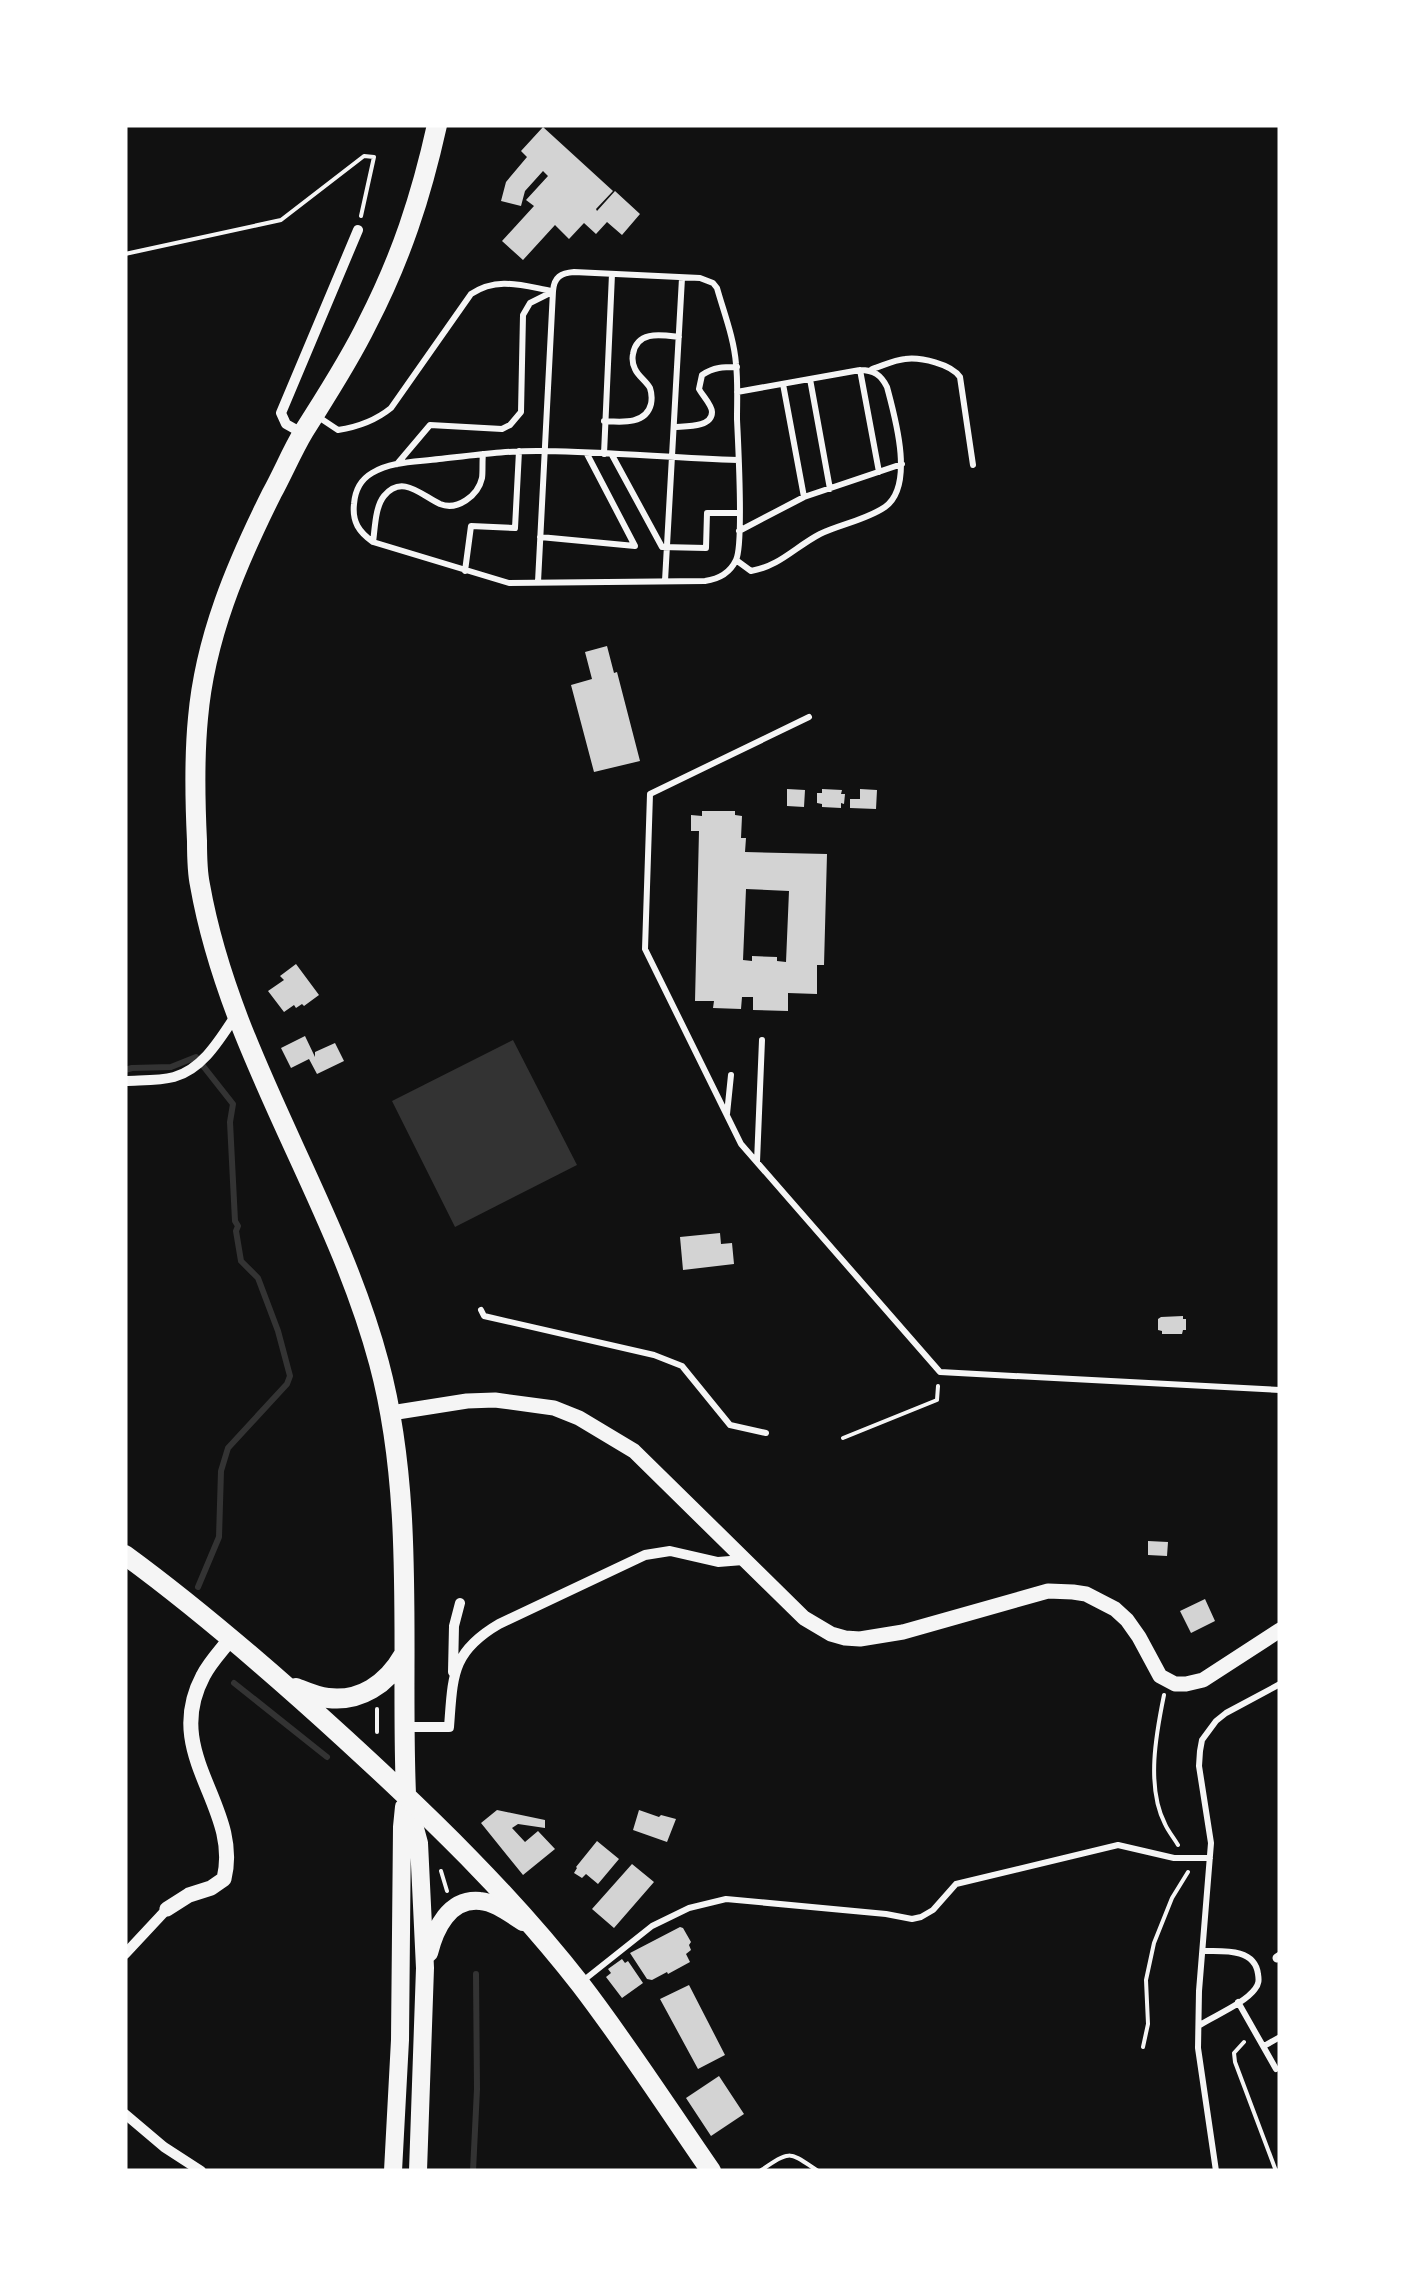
<svg xmlns="http://www.w3.org/2000/svg" width="1405" height="2296" viewBox="0 0 1405 2296" font-family="Poppins,sans-serif">
	<style>
		.water { fill: #333 }
		.lines { fill: none; stroke-linecap: round; stroke-linejoin: round }
		.stream { stroke: #333; stroke-width: 6 }
		.building { fill: #d3d3d3; fill-rule: evenodd }
		.path { stroke: #f5f5f5; stroke-width: 4 }
		.service { stroke: #f5f5f5; stroke-width: 6 }
		.pedestrian { stroke: #f5f5f5; stroke-width: 9 }
		.minor { stroke: #f5f5f5; stroke-width: 10 }
		.tertiary { stroke: #f5f5f5; stroke-width: 15 }
		.secondary { stroke: #f5f5f5; stroke-width: 18 }
		.primary { stroke: #f5f5f5; stroke-width: 20 }
	</style>
	<rect width="100%" height="100%" fill="#111"/>
	<!-- water -->
	<path class="water" d="M513 1040 577 1165 455 1227 392 1101Z"/>
	<g class="lines">
		<!-- stream -->
		<path class="stream" d="M125 1070 132 1068 171 1067 196 1057 233 1104 230 1122 235 1221 238 1226 236 1231 241 1261 258 1278 278 1331 290 1376 287 1384 228 1448 221 1471 219 1537 198 1587
			M234 1683 327 1757
			M473 2171 477 2089 476 1974"/>
	</g>
	<!-- building -->
	<path class="building" d="M543 127 613 191 596 209 597 211 615 191 640 214 622 235 607 222 596 234 584 223 569 239 555 225 523 260 502 241 534 206 526 200 548 176 543 171 525 191 521 206 501 201 506 182 527 157 521 151Z
		M607 646 614 673 617 672 640 761 594 772 571 685 592 679 585 652Z
		M787 789 805 790 804 807 787 806Z
		M822 789 842 790 841 794H845L844 804 841 803V808L822 807V804L817 803V793H822Z
		M860 789 877 790 876 809 850 808V799H860Z
		M702 811H735V815L742 816 741 838H746L745 852 827 854 824 965H817V994L788 993V1011L753 1010V997H742L741 1009 713 1008 714 1001H695L699 831H691V815L702 816ZM746 889 789 891 786 962 777 961V957L752 956V961L743 960Z
		M296 964 319 995 304 1006 302 1004 296 1008 294 1005 284 1012 268 991 284 980 280 976Z
		M305 1036 315 1057V1052L335 1043 344 1061 317 1074 309 1059 291 1068 281 1048Z
		M720 1233 721 1244 732 1243 734 1264 683 1270 680 1237Z
		M1183 1316V1319H1186V1330H1183L1182 1334H1162V1331L1158 1330V1319L1161 1317Z
		M1148 1541 1168 1542 1167 1556 1148 1555Z
		M1205 1599 1215 1621 1191 1633 1180 1611Z
		M497 1810 545 1820V1828L518 1824 512 1828 525 1842 538 1831 555 1849 523 1875 481 1823Z
		M639 1810 659 1817 661 1815 676 1819 667 1842 633 1830Z
		M597 1841 619 1859 598 1884 586 1874 582 1878 574 1873 577 1868 576 1867Z
		M632 1864 654 1882 614 1928 592 1909Z
		M680 1927 683 1928 691 1942 689 1945 691 1950 686 1954 690 1962 668 1974 667 1972 652 1980 647 1979 630 1953Z
		M622 1959 625 1963 628 1961 643 1983 622 1998 606 1977 611 1973 608 1969Z
		M689 1985 725 2055 698 2069 660 1999Z
		M719 2076 744 2114 711 2136 686 2098Z"/>
	<g class="lines">
		<!-- path -->
		<path class="path" d="M125 254 281 220 364 156 374 157 361 216
			M843 1438 937 1400 938 1386
			M1164 1695C1156 1734 1146 1787 1165 1824 1168 1831 1174 1838 1178 1845
			M377 1732V1709
			M441 1871 447 1891
			M1244 2042 1234 2053 1235 2062 1276 2171
			M1143 2047 1148 2024 1146 1980 1154 1943 1172 1898 1188 1872
			M760 2171C791 2150 788 2151 818 2171"/>
		<!-- service -->
		<path class="service" d="M872 369C882 366 894 360 905 359 921 357 951 364 960 377L973 465
			M860 370 879 472
			M810 379 830 489
			M783 384 804 497
			M317 416 338 430C358 427 375 421 391 408L471 294C498 276 523 286 553 291
			M604 421C621 422 646 425 651 404 652 399 652 394 650 388 646 381 638 376 635 369 633 365 632 359 633 354 637 330 662 335 679 337
			M674 427C685 426 712 428 712 412 712 405 702 395 699 389L702 375C714 367 723 367 737 367
			M604 454 612 274
			M612 455 662 547 706 548 707 513H739
			M397 464 430 425 502 429 510 425 521 412 523 315 530 303 552 292
			M739 531 804 497 902 464
			M540 537 635 546 587 454
			M373 542C375 529 375 507 384 496 402 474 421 495 440 504 457 511 478 496 482 478 483 471 482 462 483 454
			M736 560 751 571C780 566 795 547 820 534 841 524 866 520 885 507 915 486 895 417 887 387 881 375 874 370 860 370L737 392
			M465 571 471 526 515 528 519 451
			M665 581 682 278
			M538 582 553 291C554 277 561 273 574 272L700 278 713 283 717 288C724 313 734 338 736 364 738 382 737 401 737 419 738 443 744 544 736 560 730 573 719 579 705 581L509 583 373 542C359 532 352 522 354 504 355 491 360 480 372 473 392 461 417 462 439 459 475 455 511 450 546 451 610 452 674 458 738 460
			M809 717 650 794 645 949 741 1144 940 1372 1280 1390
			M727 1114 731 1075
			M757 1162 762 1040
			M481 1310 484 1316 654 1355 682 1366 730 1425 766 1433
			M584 1980 652 1926 689 1908 726 1899 886 1914 912 1919 921 1917 933 1910 956 1884 1118 1845 1174 1858H1210
			M1238 2002 1276 2069
			M1200 2025C1214 2016 1245 2003 1255 1989 1259 1984 1259 1980 1258 1974 1255 1948 1223 1951 1204 1951
			M1264 2046 1280 2037
			M1216 2171 1198 2048 1199 1991 1211 1843 1199 1766 1200 1751 1202 1740 1216 1721 1226 1713 1280 1684"/>
		<!-- pedestrian -->
		<path class="pedestrian" d="M1277 1958 1280 1956"/>
		<!-- minor -->
		<path class="minor" d="M302 433 286 424 281 413 358 230
			M125 1081C140 1080 159 1081 174 1077 203 1069 220 1039 236 1015
			M453 1672 454 1626 460 1603
			M404 1727H449C453 1676 451 1652 499 1624L645 1555 670 1551 718 1562 743 1560
			M125 1954 167 1909
			M125 2114 164 2147 201 2171"/>
		<!-- tertiary -->
		<path class="tertiary" d="M391 1413 467 1401 495 1400 554 1408 579 1418 634 1451 804 1618 831 1634 845 1638 860 1639 903 1632 1048 1591 1073 1592 1086 1594 1115 1609 1127 1620 1139 1637 1160 1676 1175 1684H1186L1203 1680 1280 1630
			M167 1909 189 1895 211 1888 224 1879C242 1806 161 1755 203 1676 210 1662 222 1650 231 1638"/>
		<!-- secondary -->
		<path class="secondary" d="M406 1795 419 1843 425 1968 418 2171
			M429 1953C435 1929 449 1898 480 1901 495 1902 510 1914 523 1922
			M393 2171 400 2040 402 1827 404 1807"/>
		<!-- primary -->
		<path class="primary" d="M125 1555C203 1612 275 1675 345 1739 429 1816 511 1895 581 1985 627 2045 668 2109 711 2171
			M296 1688C306 1692 317 1697 328 1698 360 1702 387 1684 403 1656
			M406 1794C400 1653 416 1501 379 1363 335 1198 230 1055 200 885 197 871 197 856 197 841 195 800 194 759 198 718 205 638 236 565 272 493 283 473 292 451 304 431 326 396 349 361 367 324 401 258 421 197 437 125"/>
	</g>
	<!-- border -->
	<rect width="1405" height="2296" fill="none" stroke="#ffffff" stroke-width="255"/>
</svg>
